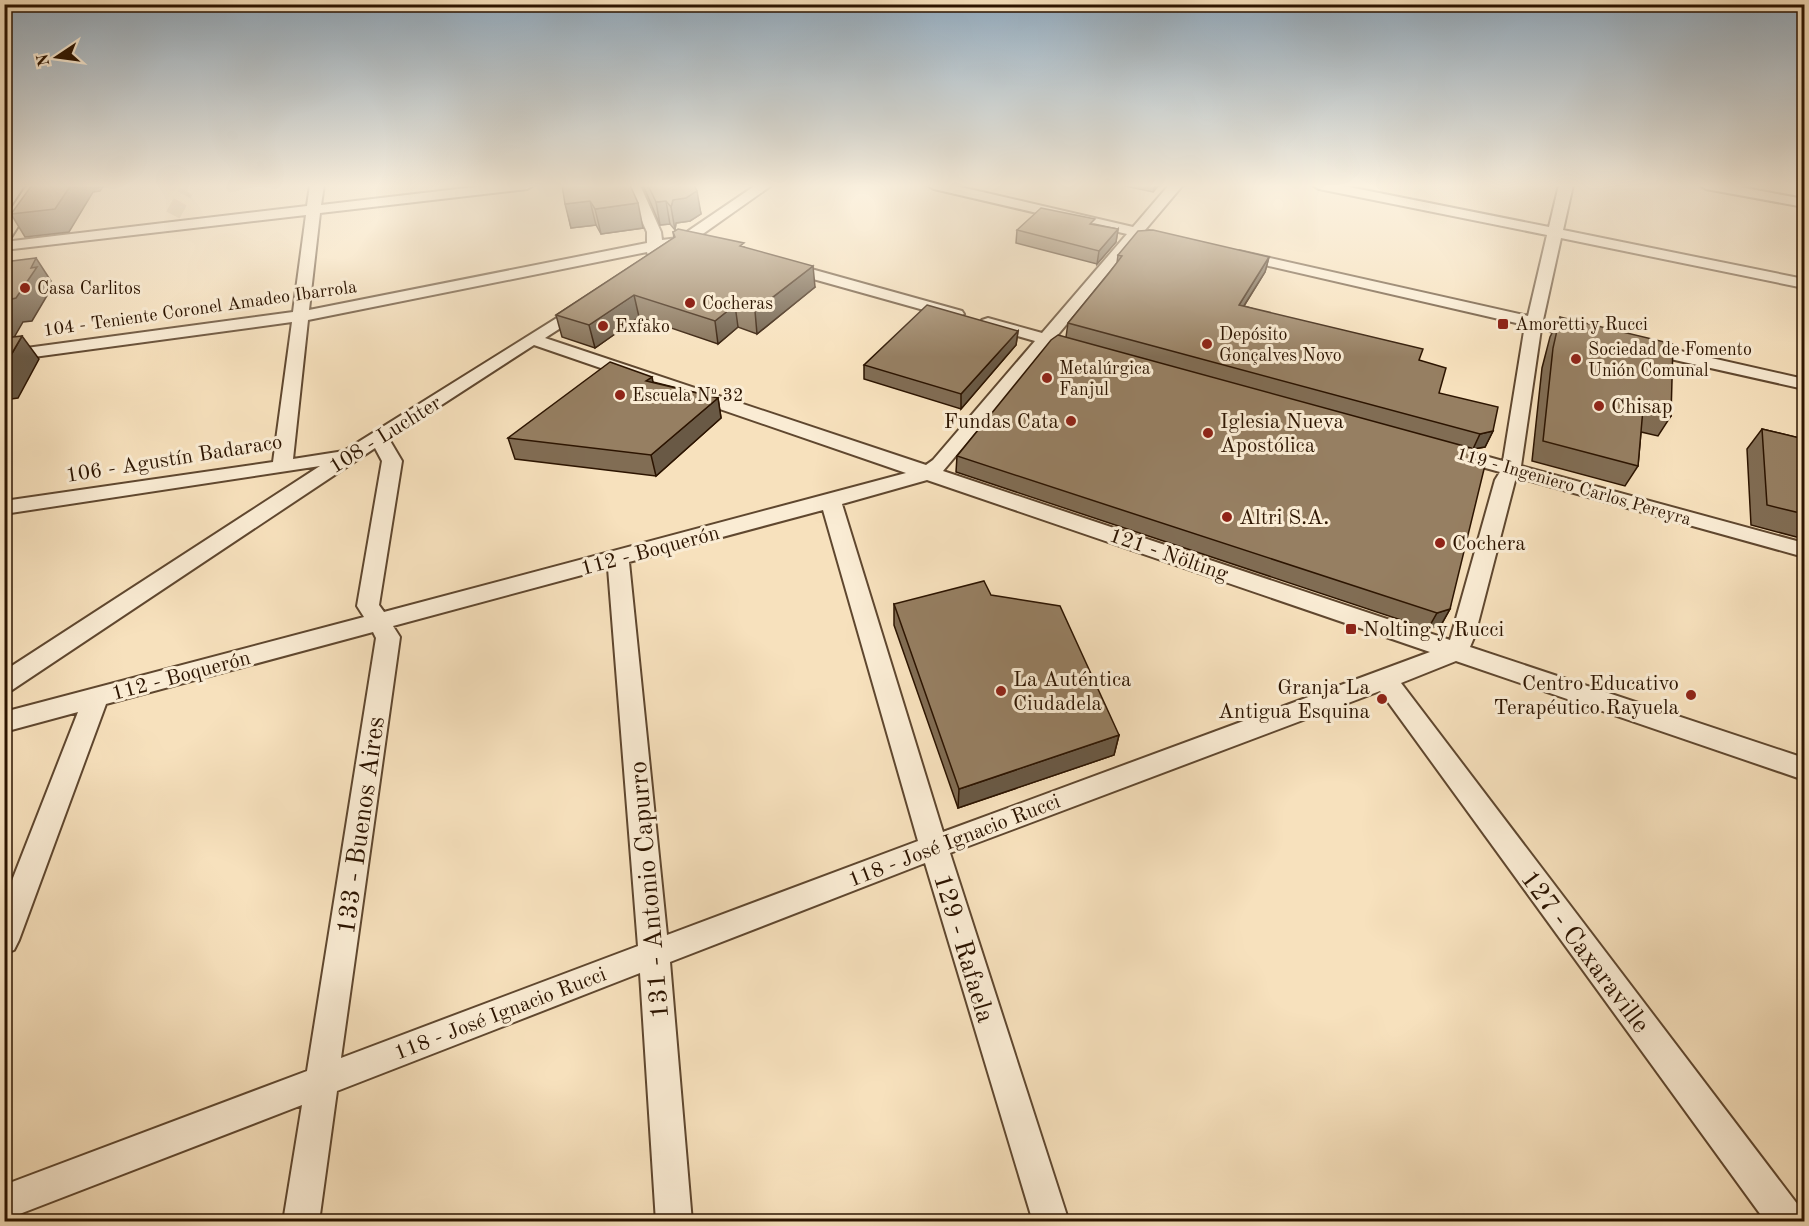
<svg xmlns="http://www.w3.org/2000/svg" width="1809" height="1226" viewBox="0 0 1809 1226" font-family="'Old Standard TT',serif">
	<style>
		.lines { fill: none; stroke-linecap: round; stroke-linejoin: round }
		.minor-tunnel { stroke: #d9c2a1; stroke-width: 15; stroke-dasharray: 15 8; stroke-linecap: butt }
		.minor-casing { stroke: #5f472f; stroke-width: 4 }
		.major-casing { stroke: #2c1400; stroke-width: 4 }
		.minor { fill: #faecd4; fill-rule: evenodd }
		.major { fill: #f7e1bd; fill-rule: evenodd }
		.wall { fill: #816d54; stroke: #2c1400; stroke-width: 1.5 }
		.shaded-wall { fill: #695945; stroke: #2c1400; stroke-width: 1.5 }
		.building { fill: #967f62; stroke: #2c1400; stroke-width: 1.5 }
		.poi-dot { fill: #8f2418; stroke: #faecd4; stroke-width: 2 }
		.labels { text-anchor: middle; stroke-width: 6; stroke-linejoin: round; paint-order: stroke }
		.far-poi-label { font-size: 18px; fill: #2c1400; stroke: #faecd4; text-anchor: start }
		.far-street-label { font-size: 18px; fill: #2c1400; stroke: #faecd4 }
		.poi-label { font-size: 21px; fill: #2c1400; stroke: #faecd4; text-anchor: start }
		.street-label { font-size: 21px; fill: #2c1400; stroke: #faecd4 }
		.near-street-label { font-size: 26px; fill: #2c1400; stroke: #faecd4 }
	</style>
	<rect width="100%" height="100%" fill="#f7e1bd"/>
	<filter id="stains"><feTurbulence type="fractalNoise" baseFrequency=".00333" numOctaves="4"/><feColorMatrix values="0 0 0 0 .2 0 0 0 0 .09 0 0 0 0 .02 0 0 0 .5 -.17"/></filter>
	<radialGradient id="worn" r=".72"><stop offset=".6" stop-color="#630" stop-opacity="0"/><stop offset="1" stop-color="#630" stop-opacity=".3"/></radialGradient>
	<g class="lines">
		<!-- minor-tunnel -->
		<path class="minor-tunnel" d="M173 215 186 191"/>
		<!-- minor casing -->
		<g class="minor-casing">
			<path id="minor" d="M310 185H324L321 205 492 185H534L527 189 320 213 309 310 647 243V232L626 185H640L661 232 662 240 678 238 756 185H772L697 238 703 242 701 245 677 249 671 247 662 249 660 261H650L647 252 308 320 293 459 344 451 584 301 592 306 590 309 545 338 926 465 933 460 1035 341 982 326 980 323 982 320 988 318 1042 333 1127 234 934 189 927 185H952L1133 227 1169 185H1183L1145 230 1153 232 1155 235 1153 238 1139 237 1056 337 1086 345 1088 349 1086 353 1080 354 1049 345 943 471 1450 640 1495 480 1500 472 1449 458 1446 454 1449 450 1456 448 1503 461 1525 325 1234 258 1232 255 1234 252 1239 251 1528 316 1547 235 1319 189 1312 185H1339L1549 227 1559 185H1573L1563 230 1804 279V288L1561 238 1543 320 1590 331 1592 334 1584 339 1541 329 1521 466 1804 543V557L1516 477 1475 635 1470 647 1804 758V780L1456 661 1401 683 1801 1209 1804 1222H1766L1380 691 950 853 1069 1222H1033L925 863 670 962 692 1222H656L640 973 337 1091 319 1222H283L302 1105 4 1220V1185L307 1071 376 638 373 632 106 704 19 940 14 950 4 954V901L78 712 4 732V712L364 617 357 606 382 461 375 448 12 690 4 692V671L320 466 4 514V501L273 462 292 322 4 361V351L293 312 306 215 4 250V242L307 206ZM534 345 906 473 384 612 379 605 402 461 389 439ZM927 480 1430 652 943 832 842 504ZM823 510 918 841 667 935 629 562ZM608 568 638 946 341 1058 400 637 393 626Z
				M1699 185H1729L1804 199V207L1706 189Z
				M786 262 962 311 964 314 956 319 781 270 778 267 781 264Z
				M1645 343 1804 379V389L1639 352 1637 348Z"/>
		</g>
		<!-- major casing -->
		<g class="major-casing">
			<path id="major" d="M27 185H44L10 239 4 240V220Z"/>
		</g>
		<!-- minor -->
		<use href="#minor" class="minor"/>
		<!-- major -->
		<use href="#major" class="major"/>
	</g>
	<!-- wall -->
	<path class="wall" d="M562 185 643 228 601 234 596 225 571 228Z
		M643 185H694L701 214 690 221 676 223 675 230 670 224 660 225Z
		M1120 185H1159L1153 192Z
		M1094 224 1118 229 1116 242 1097 264 1016 243 1017 230Z
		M673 232 744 247 815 287 757 334 738 327 718 344 639 317 595 348 562 337 556 315 674 238Z
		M1118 255 1269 257 1265 272 1244 306 1419 360 1439 393 1493 431 1485 447 1472 449 1450 609 1441 625 1428 629 956 472 957 456 1066 337 1068 323 1117 263Z
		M1560 317 1671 416 1658 436 1641 432 1638 466 1625 486 1532 461 1542 368 1550 337Z
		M1018 331 1016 345 961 409 864 379V365Z
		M653 382 718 398 721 418 656 476 515 459 508 438Z
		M1762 429 1804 439V539L1751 525 1747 449Z
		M894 604 1119 735 1114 755 958 808 894 625Z"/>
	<!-- shaded-wall -->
	<path class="shaded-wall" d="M71 185H104L100 191 93 192 69 232 25 237 11 214Z
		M1155 185H1159L1153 192Z
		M697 191 701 214 690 221 676 223 675 230 671 207 673 200Z
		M590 201 596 225 571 228 565 204Z
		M666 201 670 224 660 225 656 202Z
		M638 203 643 228 601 234 595 209Z
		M1118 229 1116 242 1097 264 1099 251Z
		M1269 257 1265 272 1235 320 1239 305Z
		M36 258 51 281 48 285 51 289 32 321 23 322 8 348 4 350V305Z
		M813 266 815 287 757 334 755 311Z
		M634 295 639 317 595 348 589 325Z
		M735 305 738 327 718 344 715 321Z
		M1018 331 1016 345 961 409V394Z
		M22 336 39 359 18 398 4 400V367Z
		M652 377 656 396 646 381Z
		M718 398 721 418 656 476 651 455Z
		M1493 431 1485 447 1473 449 1480 434Z
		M1450 609 1441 625 1428 629 1437 613Z
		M1119 735 1114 755 958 808 959 789Z"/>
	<!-- building -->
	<path class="building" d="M32 185H71L55 209 11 214Z
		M562 185H630L638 203 595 209 590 201 565 204Z
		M648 185H694L697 191 686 198 673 200 671 207 666 201 656 202Z
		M1041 208 1095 219 1090 224 1118 229 1099 251 1017 230Z
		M678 229 744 243 740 246 813 266 755 311 735 305 715 321 634 295 589 325 556 315 675 237 673 232Z
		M1153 230 1269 257 1239 305 1423 349 1419 360 1446 368 1439 393 1498 407 1493 431 1480 434 1068 323 1109 273 1122 256 1118 255 1138 231Z
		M36 258 31 268 37 267 16 298 8 300 4 305V262Z
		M927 305 1018 331 961 394 864 365Z
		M1560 317 1673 344 1671 416 1643 409 1638 466 1543 441 1553 348Z
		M1058 335 1471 448 1486 461 1450 609 1437 613 957 456 1051 340Z
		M22 336 4 367V338Z
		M610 362 652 377 646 381 718 398 651 455 508 438Z
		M1762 429 1804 439V514L1767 505Z
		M984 581 991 595 1060 606 1119 735 959 789 894 604Z"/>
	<!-- sky -->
	<linearGradient id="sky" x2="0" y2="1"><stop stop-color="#92aabd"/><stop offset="0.52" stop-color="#fbf2e1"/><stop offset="1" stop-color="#fbf2e1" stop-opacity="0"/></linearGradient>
	<rect width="1809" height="357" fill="url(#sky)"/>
	<!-- markers -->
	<g class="poi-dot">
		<circle cx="25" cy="288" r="6"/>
		<circle cx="690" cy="303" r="6"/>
		<rect x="1497" y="318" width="12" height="12" rx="3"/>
		<circle cx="603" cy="326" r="6"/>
		<circle cx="1207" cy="344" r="6"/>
		<circle cx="1576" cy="359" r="6"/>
		<circle cx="1047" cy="378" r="6"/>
		<circle cx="620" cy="395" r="6"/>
		<circle cx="1599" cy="406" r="6"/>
		<circle cx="1071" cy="421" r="6"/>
		<circle cx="1208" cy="433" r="6"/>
		<circle cx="1227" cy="517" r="6"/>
		<circle cx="1440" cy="543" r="6"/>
		<rect x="1345" y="623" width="12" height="12" rx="3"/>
		<circle cx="1001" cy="691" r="6"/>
		<circle cx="1691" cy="695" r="6"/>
		<circle cx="1382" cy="699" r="6"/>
	</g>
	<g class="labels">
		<!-- far-poi labels -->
		<g class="far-poi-label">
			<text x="37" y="294">Casa Carlitos</text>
			<text x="702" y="309">Cocheras</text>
			<text x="1515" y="330">Amoretti y Rucci</text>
			<text x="615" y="332">Exfako</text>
			<text x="1219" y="340">Depósito<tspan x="1219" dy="21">Gonçalves Novo</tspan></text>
			<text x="1588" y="355">Sociedad de Fomento<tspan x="1588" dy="21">Unión Comunal</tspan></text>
			<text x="1059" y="374">Metalúrgica<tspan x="1059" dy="21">Fanjul</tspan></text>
			<text x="632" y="401">Escuela Nº 32</text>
		</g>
		<!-- far-street labels -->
		<g class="far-street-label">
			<text transform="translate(200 308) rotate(-8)" y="6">104 - Teniente Coronel Amadeo Ibarrola</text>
			<text transform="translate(1574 486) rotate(16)" y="6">119 - Ingeniero Carlos Pereyra</text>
		</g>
		<!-- poi labels -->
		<g class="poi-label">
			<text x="1611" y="413">Chisap</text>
			<text x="1059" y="428" text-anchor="end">Fundas Cata</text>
			<text x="1220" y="428">Iglesia Nueva<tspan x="1220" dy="24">Apostólica</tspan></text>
			<text x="1239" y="524">Altri S.A.</text>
			<text x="1452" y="550">Cochera</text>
			<text x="1363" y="636">Nolting y Rucci</text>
			<text x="1013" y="686">La Auténtica<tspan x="1013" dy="24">Ciudadela</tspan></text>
			<text x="1679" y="690" text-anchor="end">Centro Educativo<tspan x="1679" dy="24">Terapéutico Rayuela</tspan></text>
			<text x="1370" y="694" text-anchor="end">Granja La<tspan x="1370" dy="24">Antigua Esquina</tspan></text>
		</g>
		<!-- street labels -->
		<g class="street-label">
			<text transform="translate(385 434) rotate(-32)" y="7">108 - Luchter</text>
			<text transform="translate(174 458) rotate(-9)" y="7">106 - Agustín Badaraco</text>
			<text transform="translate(650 550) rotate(-15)" y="7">112 - Boquerón</text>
			<text transform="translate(1169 554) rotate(19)" y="7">121 - Nölting</text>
			<text transform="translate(181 675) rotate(-15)" y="7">112 - Boquerón</text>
			<text transform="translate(954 840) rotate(-21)" y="7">118 - José Ignacio Rucci</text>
			<text transform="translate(500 1013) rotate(-21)" y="7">118 - José Ignacio Rucci</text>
		</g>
		<!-- near-street labels -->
		<g class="near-street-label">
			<text transform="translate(360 825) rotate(-82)" y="9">133 - Buenos Aires</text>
			<text transform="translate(648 890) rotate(-95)" y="9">131 - Antonio Capurro</text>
			<text transform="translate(965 948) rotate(73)" y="9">129 - Rafaela</text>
			<text transform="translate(1586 951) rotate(53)" y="9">127 - Caxaraville</text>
		</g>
	</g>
	<!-- margin -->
	<rect width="1809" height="1226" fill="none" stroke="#f7e1bd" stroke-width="24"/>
	<rect x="6" y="6" width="1797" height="1214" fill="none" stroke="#2c1400" stroke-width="3"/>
	<rect x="12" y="12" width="1785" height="1202" fill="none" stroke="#2c1400" stroke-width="1.5"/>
	<!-- north arrow -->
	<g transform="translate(57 57) rotate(257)" stroke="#faecd4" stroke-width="4.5" paint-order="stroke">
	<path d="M0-4.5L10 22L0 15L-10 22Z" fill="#2c1400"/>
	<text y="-9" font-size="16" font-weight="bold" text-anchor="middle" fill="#2c1400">N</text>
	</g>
	<rect width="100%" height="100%" filter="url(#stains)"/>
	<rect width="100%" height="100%" fill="url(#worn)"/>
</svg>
